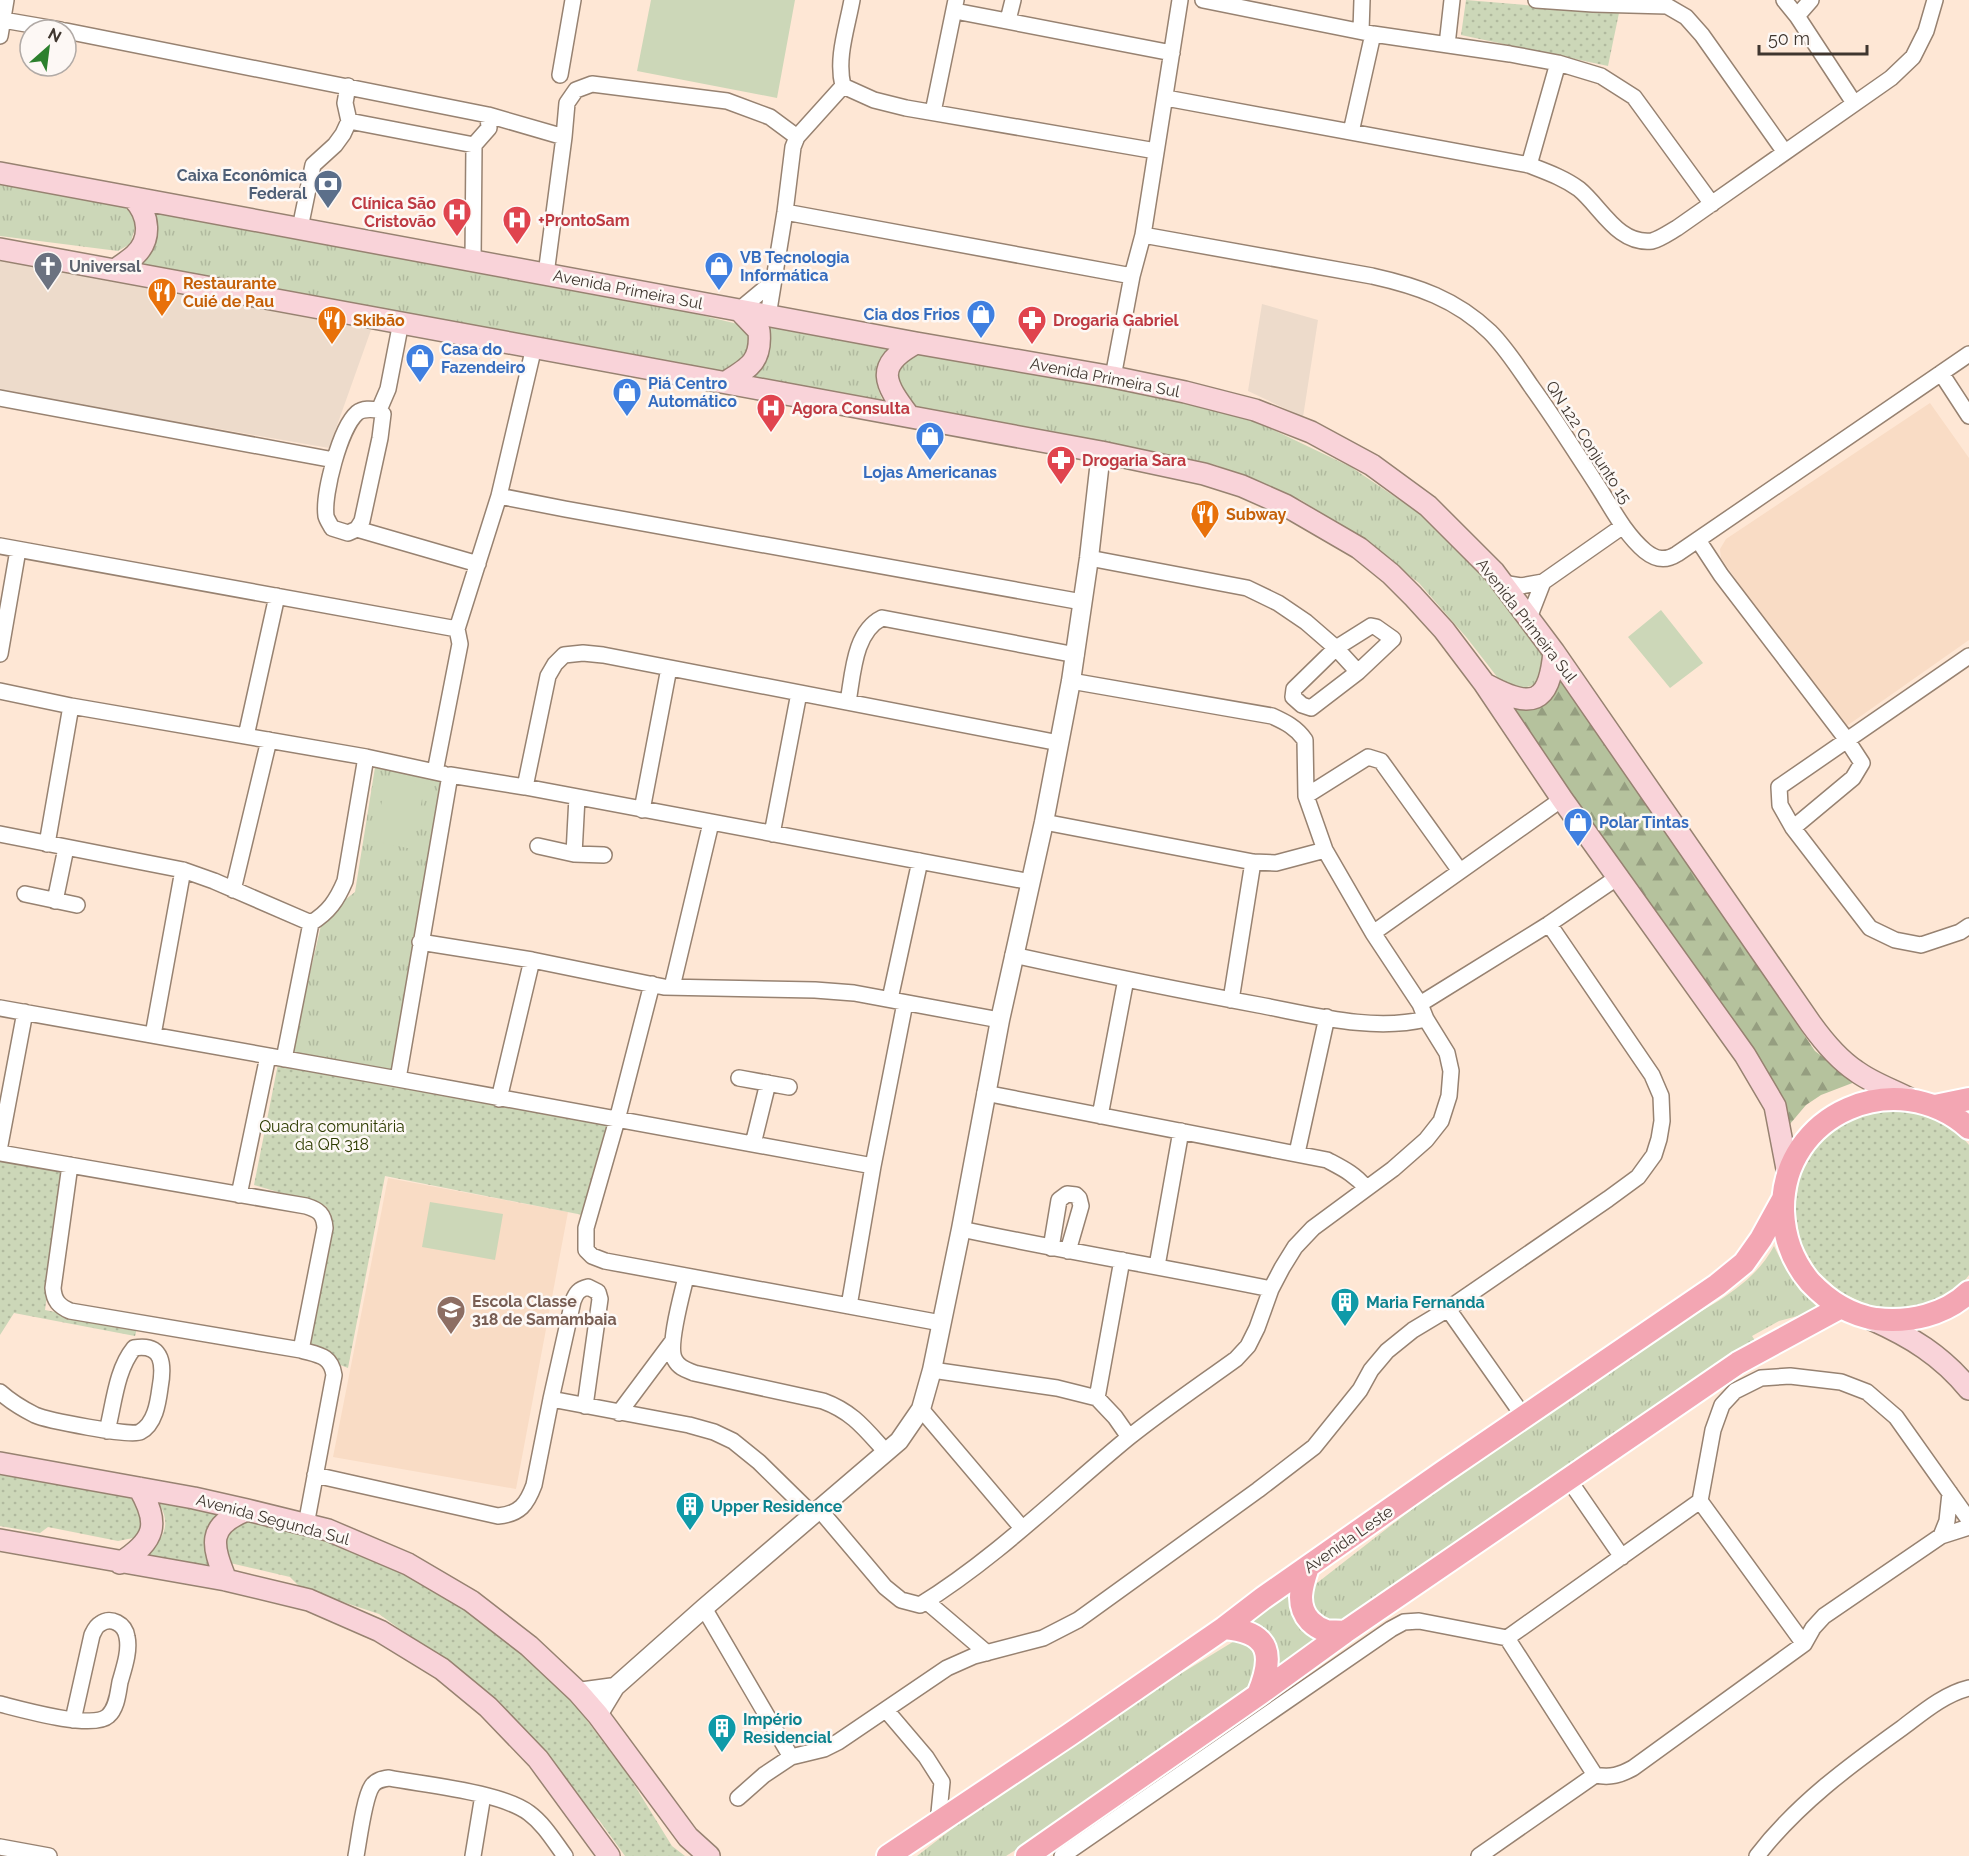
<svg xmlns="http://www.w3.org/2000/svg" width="1969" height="1856" viewBox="0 0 1969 1856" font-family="Raleway,sans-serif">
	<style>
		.commercial { fill: #eddbcb }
		.built { fill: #f9dcc5 }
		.grass { fill: url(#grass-tufts) }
		.forest { fill: url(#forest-firs) }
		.park { fill: url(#park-dots) }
		.garden { fill: #ccd7b8 }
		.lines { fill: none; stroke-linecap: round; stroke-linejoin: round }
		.minor-casing { stroke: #978271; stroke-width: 18 }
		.tertiary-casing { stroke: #978271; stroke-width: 21 }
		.secondary-casing { stroke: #978271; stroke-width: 24 }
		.primary-casing { stroke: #fff; stroke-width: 26 }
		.minor { stroke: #fff; stroke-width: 15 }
		.tertiary { stroke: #fff; stroke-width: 18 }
		.secondary { stroke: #f9d3d9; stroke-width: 21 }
		.primary { stroke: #f3a6b3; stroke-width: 22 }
		.labels { text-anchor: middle; stroke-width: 5; stroke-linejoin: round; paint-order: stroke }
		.service-label { font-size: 16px; font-weight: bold; fill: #4e5e75; stroke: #fdf8f5; text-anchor: end }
		.health-label { font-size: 16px; font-weight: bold; fill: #be3a42; stroke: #fdf8f5; text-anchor: start }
		.shop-label { font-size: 16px; font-weight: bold; fill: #366cbe; stroke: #fdf8f5; text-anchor: start }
		.worship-label { font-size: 16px; font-weight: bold; fill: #5b616d; stroke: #fdf8f5; text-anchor: start }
		.food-label { font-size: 16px; font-weight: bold; fill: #c56008; stroke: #fdf8f5; text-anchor: start }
		.street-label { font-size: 16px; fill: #3f362f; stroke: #fdf8f5 }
		.park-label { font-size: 16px; fill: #2d3b00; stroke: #fdf8f5 }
		.education-label { font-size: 16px; font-weight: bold; fill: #785e54; stroke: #fdf8f5; text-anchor: start }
		.culture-label { font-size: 16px; font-weight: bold; fill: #0d838f; stroke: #fdf8f5; text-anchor: start }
	</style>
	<defs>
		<pattern id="grass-tufts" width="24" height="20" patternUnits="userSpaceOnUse" patternTransform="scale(1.5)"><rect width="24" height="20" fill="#ccd7b8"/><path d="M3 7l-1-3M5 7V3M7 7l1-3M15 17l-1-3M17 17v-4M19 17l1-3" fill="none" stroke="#b0b99e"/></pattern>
		<pattern id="forest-firs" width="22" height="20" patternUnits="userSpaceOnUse" patternTransform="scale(1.5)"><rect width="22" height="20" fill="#b5c29d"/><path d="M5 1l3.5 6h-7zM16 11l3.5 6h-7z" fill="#959e80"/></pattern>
		<pattern id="park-dots" width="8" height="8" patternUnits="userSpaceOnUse" patternTransform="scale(1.5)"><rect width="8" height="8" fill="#ccd7b8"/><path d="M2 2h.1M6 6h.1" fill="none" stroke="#b0b99e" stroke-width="1.8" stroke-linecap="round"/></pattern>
	</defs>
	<rect width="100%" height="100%" fill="#fee7d5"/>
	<!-- commercial -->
	<path class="commercial" d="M0 259 371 330 329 448 0 391Z
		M1262 304 1318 320 1303 417 1248 391Z"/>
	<!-- built -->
	<path class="built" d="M1930 403 1969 458V640L1841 730 1721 558 1720 549 1726 539Z
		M388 1178 568 1212 516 1489 333 1457Z"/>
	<!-- grass -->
	<path class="grass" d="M0 176 128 207 138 219 130 244 118 251 0 236Z
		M149 203 473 260 746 326 754 335 750 361 722 373 132 264 149 249 156 214Z
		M767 323 897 346C877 368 870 376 885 405L741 380 761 365 770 330Z
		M907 355H923L1120 385 1253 420 1351 467 1419 513 1467 554 1544 656 1539 683 1521 689 1501 682 1467 638 1419 583 1366 542 1301 500 1216 465 906 407 894 371Z
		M376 761 446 776 394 1076 291 1054 323 917 355 892Z
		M1774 1246C1785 1270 1801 1291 1820 1310L1779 1321 1752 1336 1756 1342 1337 1624 1313 1615C1311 1602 1308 1594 1317 1583 1364 1547 1410 1509 1459 1475 1526 1428 1593 1380 1661 1335 1701 1309 1751 1290 1774 1246Z
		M1295 1589 1328 1640 1279 1673 1278 1660 1240 1626Z
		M1236 1640 1246 1643 1260 1654 1259 1678 1082 1808 1006 1856H917L1046 1756Z"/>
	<!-- forest -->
	<path class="forest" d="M1560 674 1815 1051 1855 1082 1821 1095 1806 1105 1790 1124 1781 1097 1507 705Z"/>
	<!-- park -->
	<path class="park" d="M1466 0 1619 13 1608 66 1461 35Z
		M279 1059 620 1116 593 1217 385 1176 348 1368 306 1352 333 1222 326 1206 254 1185Z
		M1904 1110C1928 1117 1953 1124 1969 1145V1275L1962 1284 1935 1301 1902 1309 1870 1306 1840 1292 1816 1270 1800 1241 1795 1208 1800 1176 1816 1147 1841 1125 1871 1112Z
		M0 1160 63 1172 45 1310 137 1328 135 1336 14 1313 0 1335Z
		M0 1470 126 1495 141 1506 145 1525 138 1537 118 1541 48 1527 40 1533 0 1526Z
		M154 1496 225 1511 214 1570 144 1556C167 1537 173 1521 154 1496Z
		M234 1519 311 1530 398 1566 513 1641 568 1695 630 1778 672 1846 685 1856H625L599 1820 584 1809 449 1665 379 1614 301 1588 290 1577 230 1563 220 1533Z"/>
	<!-- garden -->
	<path class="garden" d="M651 0H795L777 98 637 71Z
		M1661 610 1703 663 1670 688 1628 637Z
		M387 776 425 784 412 849 374 841Z
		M430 1202 503 1214 495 1260 422 1247Z"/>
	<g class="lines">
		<!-- minor casing -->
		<g class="minor-casing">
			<path id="minor" d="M852 0C847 28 836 58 843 86L874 100 906 108 1156 151
				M1203 0 1373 34 1510 54 1558 63 1601 76 1634 97 1712 204
				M1536 0 1593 4 1667 6 1686 17 1702 35 1784 151
				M1784 0 1797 16 1854 103
				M955 11 1172 53
				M1797 16 1811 0
				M3 20 61 30
				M1008 20 1013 0
				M66 31 488 115 564 137 567 103 576 90 592 84 727 101 770 117 797 137
				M1361 31 1362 0
				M0 36 6 0
				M1447 45 1452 0
				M560 75 573 0
				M348 86 345 103 349 121 474 145 489 128 488 115
				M1166 98 1529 165C1547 172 1564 178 1579 189 1601 207 1618 245 1652 241 1660 239 1670 232 1677 228L1891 78 1913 57 1926 31 1935 0
				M933 112 956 0
				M1351 132 1373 34
				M1529 165 1558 63
				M785 212 1132 276
				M300 228 313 165 335 145 343 134 349 121
				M1143 235 1372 276C1417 286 1456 299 1490 332 1506 348 1518 367 1531 386 1555 419 1577 454 1599 488 1613 510 1625 534 1645 551 1656 560 1666 561 1677 554L1969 354
				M473 260 474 145
				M546 274 564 137
				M739 310 774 281
				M768 316 785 212 793 147 797 137 843 86
				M1941 373 1969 416
				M1113 377 1132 276 1143 235 1180 0
				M0 398 334 460
				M379 410C371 409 363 408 357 413 340 428 323 494 326 516 327 520 330 524 332 528L348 533 357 529 362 521 380 438 383 414 379 410 388 389 401 322
				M499 496 565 509 1082 602
				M357 529 478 564
				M1698 540 1721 575 1847 740 1862 763 1853 778 1793 828
				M0 546 457 629 460 644 435 772
				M1089 558 1247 588 1278 603 1306 622 1336 648 1358 672 1311 708 1302 705 1293 697 1294 689 1336 648 1371 626 1376 627 1393 639 1358 672
				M1502 583 1521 586 1543 582 1623 526
				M1529 618 1543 582
				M457 629 499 496 534 347
				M0 654 18 550
				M1969 656 1779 787 1780 805 1793 828 1870 928 1895 940 1921 945 1960 932 1969 926
				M0 691 71 706 366 757
				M848 702C853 674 854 632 882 618L1076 655
				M246 736 277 596
				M525 787 450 775 398 1079 873 1166
				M1306 796 1368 757 1381 761 1460 871
				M642 810 669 668
				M1044 822 1253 862 1276 863 1325 850
				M0 834 183 870 214 881 311 923 284 1059
				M772 834 799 693
				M47 844 71 706
				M538 846 574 854 604 855
				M574 854 577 797
				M1031 882 525 787 548 676 555 664 564 655 583 653 603 655 1059 743
				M233 890 269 740
				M25 894 77 905
				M55 901 66 848
				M311 923C329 912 337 900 345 881L366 757 444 774
				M1373 933 1562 799
				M420 942 532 960 664 987 815 990 854 993 1000 1020
				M1013 955C1095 973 1177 990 1259 1005 1313 1015 1372 1032 1426 1019
				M652 984 617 1120 586 1228V1250L592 1256 605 1261 941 1323
				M672 987 711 823
				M890 999 920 861
				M1231 1000 1253 862
				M1420 1004 1549 924 1618 877
				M0 1008 398 1079
				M153 1035 183 870
				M739 1078 789 1087
				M985 1093 1327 1160C1342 1168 1355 1174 1366 1188
				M499 1099 532 960
				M1100 1116 1126 979
				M753 1144 768 1083
				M0 1145 25 1012
				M0 1153 306 1206C319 1210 324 1214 325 1228L301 1350
				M1297 1153 1327 1017
				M70 1165 53 1288C54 1301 59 1306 70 1311L301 1350C318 1355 331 1355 334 1375L306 1525
				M239 1195 268 1056
				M961 1229C1064 1251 1168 1268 1271 1289
				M1051 1248 1059 1200 1067 1194 1076 1195 1079 1198 1081 1206 1068 1251
				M1157 1266 1181 1131
				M686 1277C682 1294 667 1347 675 1360 679 1368 687 1370 694 1373L823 1401C853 1412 865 1429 886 1452
				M849 1306 873 1166 905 1003
				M1448 1309 1524 1417
				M932 1370 1057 1388 1097 1398 1115 1417 1129 1437
				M0 1392C10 1401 23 1409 35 1415 46 1420 131 1437 140 1432 155 1424 158 1403 160 1388 164 1366 164 1343 134 1348 116 1370 114 1404 107 1431
				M1097 1398 1122 1260
				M551 1399 573 1301C576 1293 579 1289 588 1287L598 1292 600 1299 585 1406
				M921 1409 1022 1528
				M619 1413 672 1342
				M315 1475 498 1516C520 1514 527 1504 534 1485L551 1399 689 1425 714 1432 733 1441 759 1462 813 1515
				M1569 1480 1622 1557
				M1700 1501 1804 1644
				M819 1509 885 1587 901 1600 920 1605C996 1558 1060 1494 1128 1438 1163 1410 1200 1385 1236 1359L1248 1346 1257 1328 1271 1289 1282 1268 1295 1247 1313 1228 1393 1169 1426 1140 1441 1121 1449 1096 1451 1071 1447 1053 1426 1019 1420 1004 1373 933 1325 850 1306 796 1305 740C1296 727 1285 722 1272 716L1071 681
				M1941 1536 1947 1521 1950 1493
				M926 1601 987 1653
				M704 1608 791 1757
				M1507 1638 1595 1775C1611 1778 1620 1775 1633 1768L1804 1644 1813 1628 1824 1616 1941 1536 1969 1527
				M0 1704C20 1709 93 1730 108 1716 117 1708 118 1693 120 1682 124 1668 130 1651 127 1637 125 1624 111 1616 100 1624 96 1626 94 1631 92 1635L73 1720
				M886 1710 926 1757 942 1782 938 1823
				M738 1798 764 1775 791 1757 824 1749 838 1742 947 1668 974 1656 1043 1638 1078 1620 1258 1490 1314 1447 1360 1390 1371 1370 1387 1351 1413 1330 1448 1309 1608 1199 1638 1177 1654 1155 1659 1139 1662 1121 1661 1096 1652 1075 1549 924
				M0 1847 49 1856
				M356 1856C359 1840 364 1798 372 1786 376 1780 382 1779 389 1778 425 1785 501 1792 529 1813 544 1824 554 1841 565 1856
				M473 1856 483 1795
				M1062 1856 1391 1629 1404 1622 1419 1621 1507 1638 1700 1501 1713 1430 1722 1405 1735 1391 1761 1378 1790 1376 1841 1382 1867 1392 1896 1417 1969 1520
				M1479 1856 1595 1775
				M1757 1856C1797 1804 1849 1766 1902 1728 1922 1713 1944 1694 1969 1688"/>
		</g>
		<!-- tertiary casing -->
		<g class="tertiary-casing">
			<path id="tertiary" d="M578 1692 615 1687
				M598 1715 615 1687 704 1608 899 1441 921 1409 932 1370 961 1229 1000 1020 1044 822 1071 681 1089 558 1101 452"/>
		</g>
		<!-- secondary casing -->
		<g class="secondary-casing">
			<path id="secondary" d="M0 173 916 343 1113 377 1185 392 1255 410 1311 432 1372 465 1428 506 1494 572 1554 652 1811 1024C1824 1042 1838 1059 1856 1071 1872 1083 1893 1090 1910 1099
				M0 249 1101 452 1204 474 1242 486 1285 505 1359 548 1391 574 1413 596 1444 630 1484 683 1562 799 1745 1055 1775 1106 1788 1174
				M115 270C121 265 129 261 135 255 152 239 149 215 134 199
				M726 382C749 368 762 361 759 331L739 310
				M909 416C885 384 873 366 916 343
				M1487 685C1532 709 1549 705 1554 652
				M1871 1319C1911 1337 1941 1355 1969 1389
				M0 1463 194 1498 247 1510 328 1530 408 1564 471 1601 529 1646 578 1692 598 1715 688 1837 709 1856
				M0 1540 226 1580 309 1600 380 1631 442 1669 488 1707 538 1759 609 1856
				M120 1563C156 1540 160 1524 139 1488
				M226 1580C212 1545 206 1526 247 1510"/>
		</g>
		<!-- primary casing -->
		<g class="primary-casing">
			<path id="primary" d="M1935 1106 1969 1099
				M1969 1128C1897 1064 1781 1113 1783 1211 1784 1237 1793 1262 1810 1282 1828 1301 1850 1315 1876 1319 1909 1323 1945 1315 1969 1292
				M1308 1567C1302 1585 1295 1605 1310 1621 1314 1625 1320 1629 1326 1631 1332 1632 1339 1631 1345 1632
				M1224 1628C1272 1632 1274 1656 1258 1695
				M888 1856 1069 1735 1224 1628 1263 1598 1443 1472 1717 1285 1744 1263 1761 1239 1783 1199
				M1027 1856 1258 1695 1345 1632 1738 1363 1841 1307"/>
		</g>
		<!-- minor -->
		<use href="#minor" class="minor"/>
		<!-- tertiary -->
		<use href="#tertiary" class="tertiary"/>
		<!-- secondary -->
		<use href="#secondary" class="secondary"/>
		<!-- primary -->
		<use href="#primary" class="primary"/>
	</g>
	<!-- icons -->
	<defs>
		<g id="bank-pin" transform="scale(1.5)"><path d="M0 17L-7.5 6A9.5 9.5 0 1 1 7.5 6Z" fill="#5c6f8a" stroke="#fdf8f5"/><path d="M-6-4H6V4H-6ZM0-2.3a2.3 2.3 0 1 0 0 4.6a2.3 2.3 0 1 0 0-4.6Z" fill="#fff"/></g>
		<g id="hospital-pin" transform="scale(1.5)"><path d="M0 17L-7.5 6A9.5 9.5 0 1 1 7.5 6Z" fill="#e0444e" stroke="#fdf8f5"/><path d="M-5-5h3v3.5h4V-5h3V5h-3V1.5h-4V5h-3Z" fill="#fff"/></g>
		<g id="church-pin" transform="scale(1.5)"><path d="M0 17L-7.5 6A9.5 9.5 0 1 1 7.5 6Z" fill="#6b7280" stroke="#fdf8f5"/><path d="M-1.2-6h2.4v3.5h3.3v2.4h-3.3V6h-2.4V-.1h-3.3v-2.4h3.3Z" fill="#fff"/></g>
		<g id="shop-pin" transform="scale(1.5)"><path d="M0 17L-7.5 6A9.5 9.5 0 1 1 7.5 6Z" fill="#3f7fe0" stroke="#fdf8f5"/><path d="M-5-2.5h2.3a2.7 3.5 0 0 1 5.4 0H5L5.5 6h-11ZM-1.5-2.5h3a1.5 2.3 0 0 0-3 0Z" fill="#fff"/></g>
		<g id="restaurant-pin" transform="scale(1.5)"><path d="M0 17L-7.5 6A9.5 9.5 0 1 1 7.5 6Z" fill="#e8710a" stroke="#fdf8f5"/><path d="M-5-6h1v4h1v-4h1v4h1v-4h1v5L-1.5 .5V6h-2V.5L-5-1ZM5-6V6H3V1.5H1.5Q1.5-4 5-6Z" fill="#fff"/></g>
		<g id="pharmacy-pin" transform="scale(1.5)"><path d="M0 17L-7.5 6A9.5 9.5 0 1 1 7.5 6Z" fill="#e0444e" stroke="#fdf8f5"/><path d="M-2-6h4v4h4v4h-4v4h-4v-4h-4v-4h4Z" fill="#fff"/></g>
		<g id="building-pin" transform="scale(1.5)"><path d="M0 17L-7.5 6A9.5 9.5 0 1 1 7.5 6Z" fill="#0f9aa8" stroke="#fdf8f5"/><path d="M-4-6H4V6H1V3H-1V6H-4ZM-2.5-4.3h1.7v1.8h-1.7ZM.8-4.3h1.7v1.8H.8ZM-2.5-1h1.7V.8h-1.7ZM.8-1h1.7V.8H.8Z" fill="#fff"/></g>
		<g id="school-pin" transform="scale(1.5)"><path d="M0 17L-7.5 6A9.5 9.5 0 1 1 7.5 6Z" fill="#8d6e63" stroke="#fdf8f5"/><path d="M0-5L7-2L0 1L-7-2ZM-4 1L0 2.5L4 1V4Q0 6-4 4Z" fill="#fff"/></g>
	</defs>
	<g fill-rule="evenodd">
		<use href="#bank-pin" x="328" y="184"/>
		<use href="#hospital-pin" x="457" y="212"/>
		<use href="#hospital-pin" x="517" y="220"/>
		<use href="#church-pin" x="48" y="266"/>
		<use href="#shop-pin" x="719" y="266"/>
		<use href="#restaurant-pin" x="162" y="292"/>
		<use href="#shop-pin" x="981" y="314"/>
		<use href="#restaurant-pin" x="332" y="320"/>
		<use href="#pharmacy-pin" x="1032" y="320"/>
		<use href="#shop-pin" x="420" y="358"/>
		<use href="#shop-pin" x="627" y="392"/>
		<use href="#hospital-pin" x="771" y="408"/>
		<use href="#shop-pin" x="930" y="436"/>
		<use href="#pharmacy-pin" x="1061" y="460"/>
		<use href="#restaurant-pin" x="1205" y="514"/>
		<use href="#shop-pin" x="1578" y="822"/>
		<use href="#building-pin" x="1345" y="1302"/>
		<use href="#school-pin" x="451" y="1310"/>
		<use href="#building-pin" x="690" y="1506"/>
		<use href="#building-pin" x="722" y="1728"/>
	</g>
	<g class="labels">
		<!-- service labels -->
		<g class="service-label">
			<text x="307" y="181">Caixa Econômica<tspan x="307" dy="18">Federal</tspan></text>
		</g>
		<!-- health labels -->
		<g class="health-label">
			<text x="436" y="209" text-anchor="end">Clínica São<tspan x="436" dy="18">Cristovão</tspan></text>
			<text x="538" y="226">+ProntoSam</text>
			<text x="1053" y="326">Drogaria Gabriel</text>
			<text x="792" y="414">Agora Consulta</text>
			<text x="1082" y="466">Drogaria Sara</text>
		</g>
		<!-- shop labels -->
		<g class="shop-label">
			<text x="740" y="263">VB Tecnologia<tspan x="740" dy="18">Informática</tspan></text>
			<text x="960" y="320" text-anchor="end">Cia dos Frios</text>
			<text x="441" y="355">Casa do<tspan x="441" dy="18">Fazendeiro</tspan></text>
			<text x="648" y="389">Piá Centro<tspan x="648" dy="18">Automático</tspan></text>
			<text x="930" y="478" text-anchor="middle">Lojas Americanas</text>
			<text x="1599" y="828">Polar Tintas</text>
		</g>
		<!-- worship labels -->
		<g class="worship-label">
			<text x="69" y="272">Universal</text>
		</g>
		<!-- food labels -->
		<g class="food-label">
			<text x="183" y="289">Restaurante<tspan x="183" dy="18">Cuié de Pau</tspan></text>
			<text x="353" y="326">Skibão</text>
			<text x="1226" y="520">Subway</text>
		</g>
		<!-- street labels -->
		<g class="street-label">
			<text transform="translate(628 289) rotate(11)" y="6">Avenida Primeira Sul</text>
			<text transform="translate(1105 377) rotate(11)" y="6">Avenida Primeira Sul</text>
			<text transform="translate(1589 442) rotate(57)" y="6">QN 122 Conjunto 15</text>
			<text transform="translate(1527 620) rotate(52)" y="6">Avenida Primeira Sul</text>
			<text transform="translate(273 1519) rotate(15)" y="6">Avenida Segunda Sul</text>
			<text transform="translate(1348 1539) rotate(-35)" y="6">Avenida Leste</text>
		</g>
		<!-- park labels -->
		<g class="park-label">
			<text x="332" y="1132">Quadra comunitária<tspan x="332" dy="18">da QR 318</tspan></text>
		</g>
		<!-- education labels -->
		<g class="education-label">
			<text x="472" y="1307">Escola Classe<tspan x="472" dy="18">318 de Samambaia</tspan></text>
		</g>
		<!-- culture labels -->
		<g class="culture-label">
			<text x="1366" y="1308">Maria Fernanda</text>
			<text x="711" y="1512">Upper Residence</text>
			<text x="743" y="1725">Império<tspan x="743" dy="18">Residencial</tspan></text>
		</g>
	</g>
	<!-- north arrow -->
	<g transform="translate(48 48) rotate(28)"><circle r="28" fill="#fdf8f5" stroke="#b1aaa6" stroke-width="1.5"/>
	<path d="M0-4.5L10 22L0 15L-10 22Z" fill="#2c802d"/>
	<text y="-9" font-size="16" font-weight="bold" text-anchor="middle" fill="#3f362f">N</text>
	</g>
	<!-- scale -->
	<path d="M1759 45v9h108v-9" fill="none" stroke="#3f362f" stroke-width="3"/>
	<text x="1768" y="45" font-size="18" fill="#3f362f" stroke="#fdf8f5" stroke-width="4.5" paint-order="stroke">50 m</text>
</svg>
